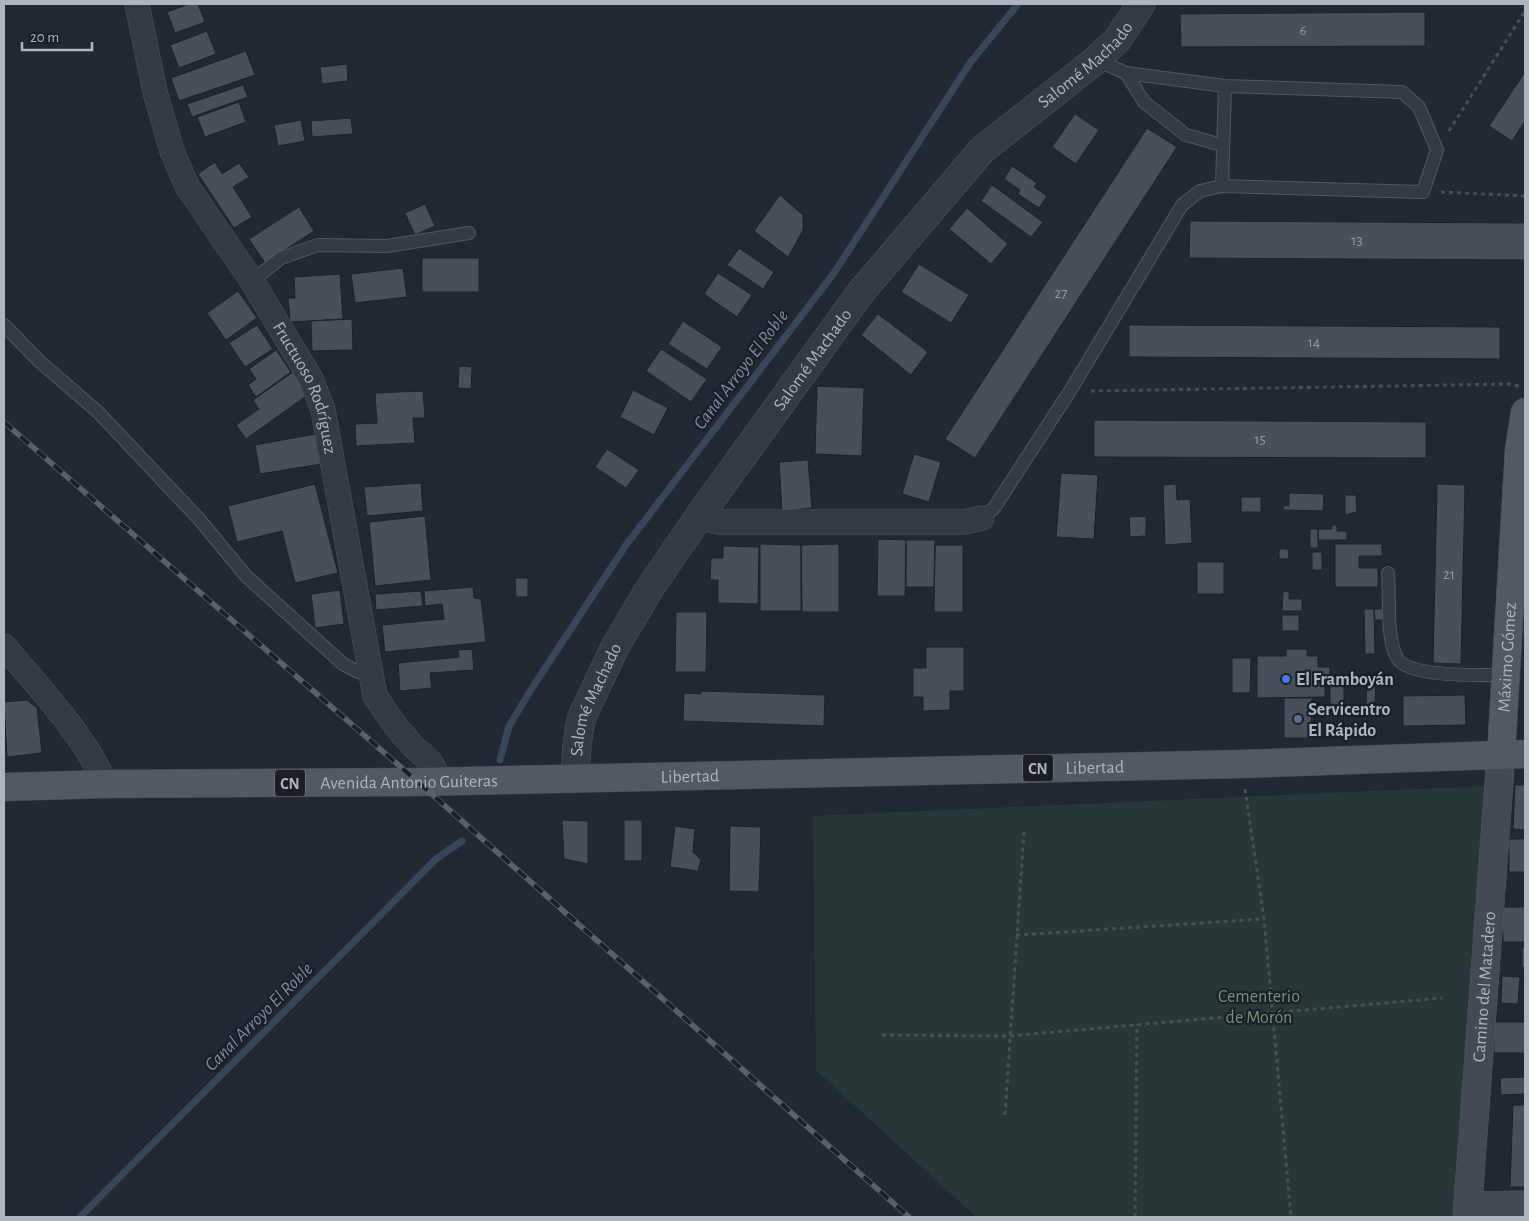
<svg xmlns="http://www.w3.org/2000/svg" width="1529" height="1221" viewBox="0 0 1529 1221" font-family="'Alegreya Sans',sans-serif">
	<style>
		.green { fill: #273737 }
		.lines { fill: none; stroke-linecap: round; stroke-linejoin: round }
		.stream { stroke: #39455a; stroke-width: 7 }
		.building { fill: #484f5b; stroke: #1c2129 }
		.service-casing { stroke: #525761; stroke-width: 14 }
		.minor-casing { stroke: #525761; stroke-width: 25 }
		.tertiary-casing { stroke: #525761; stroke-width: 29 }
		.secondary-casing { stroke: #525761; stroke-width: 29 }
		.primary-casing { stroke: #3e434c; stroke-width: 29 }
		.path { stroke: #445255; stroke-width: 3; stroke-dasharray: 4 4; stroke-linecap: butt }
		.service { stroke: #343a43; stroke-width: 12 }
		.minor { stroke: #343a43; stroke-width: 24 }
		.tertiary { stroke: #343a43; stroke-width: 28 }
		.secondary { stroke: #434955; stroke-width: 28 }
		.primary { stroke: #525963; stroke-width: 28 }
		.rail-casing { stroke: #59606c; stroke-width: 5.5 }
		.rail { stroke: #1a1f27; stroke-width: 4; stroke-dasharray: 11; stroke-linecap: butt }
		.shop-dot { fill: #3f7fe0; stroke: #1a1f27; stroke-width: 2 }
		.service-dot { fill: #5c6f8a; stroke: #1a1f27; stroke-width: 2 }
		.labels { text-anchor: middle; stroke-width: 4.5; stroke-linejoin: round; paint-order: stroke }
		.number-label { font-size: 15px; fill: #949ba7 }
		.shield { fill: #1a1f27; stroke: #828792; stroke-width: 1 }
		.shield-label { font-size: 16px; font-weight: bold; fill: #aeb4c0 }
		.street-label { font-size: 18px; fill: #aeb4c0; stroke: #1a1f27 }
		.poi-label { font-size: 18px; font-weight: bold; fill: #aeb4c0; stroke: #1a1f27; text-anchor: start }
		.park-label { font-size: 18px; fill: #71937a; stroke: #1a1f27 }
		.water-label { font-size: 19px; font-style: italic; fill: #7b8aa5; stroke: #1a1f27 }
	</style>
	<rect width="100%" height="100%" fill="#212832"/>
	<!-- green -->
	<path class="green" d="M1485 786 1456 1217H976L816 1070 813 816Z"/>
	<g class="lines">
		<!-- stream -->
		<path class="stream" d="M500 760 509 726 534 685 626 545 834 273 970 63 1018 4
			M80 1217 436 859 462 841"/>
	</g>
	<!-- building -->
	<path class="building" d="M189 4H198L205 22 175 33 167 12Z
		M1425 12V46L1181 47 1180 14Z
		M207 31 216 54 179 68 170 45Z
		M246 51 255 75 179 101 171 78Z
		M347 64 348 81 322 84 320 67Z
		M1525 72V121L1512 141 1489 126Z
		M243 85 248 97 192 117 187 104Z
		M239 102 246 122 205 137 197 117Z
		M1075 114 1099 130 1076 164 1052 147Z
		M351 118 353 134 312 137 311 121Z
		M301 120 305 141 278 146 274 125Z
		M1147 128 1177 147 975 458 945 439Z
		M215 162 222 174 239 163 249 177 233 187 252 217 234 228 198 174Z
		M1012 166 1037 183 1034 187 1047 196 1039 208 1018 194 1020 190 1004 179Z
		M992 185 1043 222 1031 237 981 201Z
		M780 195 803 215V230L788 257 754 231Z
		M425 204 435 226 415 235 405 213Z
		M299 207 314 231 265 263 249 239Z
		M967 208 1008 244 991 264 949 229Z
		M1190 221 1525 223V260L1189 258Z
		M739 248 774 272 763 289 727 265Z
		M422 258H479V292H422Z
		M919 264 969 295 951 323 901 292Z
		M403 268 407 297 355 303 351 274Z
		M718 273 752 295 737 317 704 294Z
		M340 274 343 319 290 322 288 298H295L294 277Z
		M238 291 257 318 226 340 207 313Z
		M878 314 928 352 911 375 861 335Z
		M352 319 353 350 312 351 311 321Z
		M683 321 722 347 707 369 668 344Z
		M257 325 273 349 245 367 229 343Z
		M1129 325 1500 327V359L1129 357Z
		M661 349 707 379 691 402 646 371Z
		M276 350 291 372 256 397 248 385 256 379 249 369Z
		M459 366 472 367 471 389 458 388Z
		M293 372 309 394 246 439 236 425 259 409 253 400Z
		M817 386 864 388 862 456 815 454Z
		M633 390 668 408 654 435 620 417Z
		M423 391 425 418H413L415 443 356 446 355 424 377 423 375 393Z
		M1094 420 1426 422V458L1094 457Z
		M315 434 321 464 260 474 255 445Z
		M607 449 639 470 626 488 595 467Z
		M914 454 941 462 929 502 902 494Z
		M808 460 812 508 782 511 779 462Z
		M1061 473 1098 475 1094 539 1056 537Z
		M421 483 423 511 367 516 364 487Z
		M315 484 338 573 295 583 282 531 237 542 228 506Z
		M1176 484 1177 500 1190 499 1192 543 1165 545 1163 485Z
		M1437 484 1465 485 1461 664 1433 663Z
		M1289 493 1324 494 1323 511 1283 510 1284 505 1289 506Z
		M1345 495H1356L1357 512 1345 515Z
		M1241 497H1261V512H1241Z
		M425 516 431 580 375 586 369 522Z
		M1146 516V536L1130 537 1129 517Z
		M1332 525H1337V531H1347V540H1318V529H1332Z
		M1310 529H1318V548H1310Z
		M878 539 906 540 905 596H877Z
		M906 540H935L934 587H906Z
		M760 544 801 545V611H760Z
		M839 544V612H802L801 545Z
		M1335 544H1382V556H1359V568H1378V587H1335Z
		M935 545H963V612H934Z
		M723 546 759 547 758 604 718 603V580H710L711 558H723Z
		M1279 549H1288L1289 559H1279Z
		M1312 552H1322V570H1312Z
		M1197 562H1224V594H1197Z
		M515 578H528V597H516Z
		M473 587 474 598 481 599 486 642 385 652 382 625 444 619 442 604 425 606 424 591Z
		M340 590 344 624 315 628 311 594Z
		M421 591 423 606 376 610 375 594Z
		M1283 591 1289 592V599H1302V611H1282Z
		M1364 609H1374L1375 654H1365Z
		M1374 609H1384V620H1375Z
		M676 612H707L706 672H675Z
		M1282 615H1299V631H1282Z
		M926 647H964V691H950V710L923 711V697H913V668H926Z
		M472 649 474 670 430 673 432 688 400 691 398 663 459 657 458 650Z
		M1286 649H1307V656H1318V667H1330V677H1325V697L1257 698V656H1286Z
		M1232 658H1251L1250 693H1232Z
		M1367 674 1376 675 1375 706 1366 705Z
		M1330 677H1344V705H1330Z
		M701 691 825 695 824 726 683 721 684 693 701 694Z
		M1465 695 1466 725 1403 726V696Z
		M1284 698H1312L1311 738H1284Z
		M27 700 37 708 42 753 7 757 4 702Z
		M1515 785H1525V830L1513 829Z
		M562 820 588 821V864L564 859Z
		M624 820H642V861H624Z
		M675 826 695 829 693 852 701 860 698 871 670 867Z
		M730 826 761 827 759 892 729 891Z
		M1509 839H1525V872H1509Z
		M1502 907H1525V942H1503Z
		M1522 947H1525V967H1522Z
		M1502 976 1520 977 1518 1004 1501 1003Z
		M1494 1022H1525V1053H1494Z
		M1525 1077V1094L1501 1095 1500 1078Z
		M1513 1105H1525V1187H1510Z"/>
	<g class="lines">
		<!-- service casing -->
		<g class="service-casing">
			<path id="service" d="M1126 73 1144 102 1186 135 1222 145
				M1222 186 1225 86
				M252 281 281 258 318 245 387 246 469 233
				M4 325 39 361 98 412 199 519 246 576 343 664 358 672 369 673
				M982 518 994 508 1070 391 1182 205 1200 191 1222 186 1423 192 1437 150 1419 107 1402 92 1225 86 1126 73 1096 60
				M1388 573C1390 596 1386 638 1397 658 1408 678 1483 675 1505 675"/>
		</g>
		<!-- minor casing -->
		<g class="minor-casing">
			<g id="minor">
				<path id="s1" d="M137 4 155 92 172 151 187 186 252 281 311 379 323 410 375 696C386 713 397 729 411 744 425 759 433 758 438 781"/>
				<path d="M700 515 709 520 719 522H964L982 518"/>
				<path d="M4 646C41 690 81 731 106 784"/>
			</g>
		</g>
		<!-- tertiary casing -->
		<g class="tertiary-casing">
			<g id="tertiary">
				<path id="s2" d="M575 778 577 744 581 719 615 647 650 588 700 515 861 292 982 150 1096 60 1118 39 1141 4"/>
			</g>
		</g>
		<!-- secondary casing -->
		<g class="secondary-casing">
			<g id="secondary">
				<path d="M1468 1206 1525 1205"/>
				<path id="s3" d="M1467 1217 1501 755"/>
			</g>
		</g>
		<!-- primary casing -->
		<g class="primary-casing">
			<g id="primary">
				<path id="s4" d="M1501 755 1519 450 1525 412"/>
				<path id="s5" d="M4 787 106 784 418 782 1241 764 1525 754"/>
			</g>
		</g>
		<!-- path -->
		<path class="path" d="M1449 131 1525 11
			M1441 192 1525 196
			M1091 391 1509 384 1519 386
			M1245 789 1264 919 1291 1217
			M1016 935 1264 919
			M882 1035 1009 1036 1442 998
			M1005 1115 1024 831
			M1135 1217 1137 1024"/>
		<!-- service -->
		<use href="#service" class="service"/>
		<!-- minor -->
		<use href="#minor" class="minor"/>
		<!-- tertiary -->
		<use href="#tertiary" class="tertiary"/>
		<!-- secondary -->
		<use href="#secondary" class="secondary"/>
		<!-- primary -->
		<use href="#primary" class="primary"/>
		<!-- rail casing -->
		<g class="rail-casing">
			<path id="rail" d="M4 422 418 782 909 1217"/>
		</g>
		<!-- rail -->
		<use href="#rail" class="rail"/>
	</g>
	<!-- markers -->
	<circle class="shop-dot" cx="1286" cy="679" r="5"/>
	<circle class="service-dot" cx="1298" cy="719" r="5"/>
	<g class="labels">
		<!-- number labels -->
		<g class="number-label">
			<text x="1303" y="35">6</text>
			<text x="1357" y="245">13</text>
			<text x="1061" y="298">27</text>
			<text x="1314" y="347">14</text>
			<text x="1260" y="444">15</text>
			<text x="1449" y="579">21</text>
		</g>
		<!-- shield labels -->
		<g class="shield">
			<rect x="1023" y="754.5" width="30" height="27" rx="4"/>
			<rect x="275" y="769.5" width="30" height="27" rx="4"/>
		</g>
		<g class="shield-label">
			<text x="1038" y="774">CN</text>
			<text x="290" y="789">CN</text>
		</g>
		<!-- street labels -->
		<g class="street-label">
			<text dy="6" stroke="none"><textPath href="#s2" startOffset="892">Salomé Machado</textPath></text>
			<text dy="6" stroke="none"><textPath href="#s2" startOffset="488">Salomé Machado</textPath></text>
			<text dy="6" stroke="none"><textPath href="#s1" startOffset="425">Fructuoso Rodríguez</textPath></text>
			<text dy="6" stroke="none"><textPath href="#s4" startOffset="98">Máximo Gómez</textPath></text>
			<text dy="6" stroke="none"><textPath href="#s2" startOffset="82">Salomé Machado</textPath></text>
			<text dy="6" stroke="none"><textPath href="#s5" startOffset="1091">Libertad</textPath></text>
			<text dy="6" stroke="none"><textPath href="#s5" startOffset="686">Libertad</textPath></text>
			<text dy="6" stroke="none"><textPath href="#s5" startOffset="405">Avenida Antonio Guiteras</textPath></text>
			<text dy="6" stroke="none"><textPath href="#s3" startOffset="231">Camino del Matadero</textPath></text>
		</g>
		<!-- poi labels -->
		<g class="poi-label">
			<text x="1296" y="685">El Framboyán</text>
			<text x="1308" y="715">Servicentro<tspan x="1308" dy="21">El Rápido</tspan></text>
		</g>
		<!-- park labels -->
		<g class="park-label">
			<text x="1259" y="1002">Cementerio<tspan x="1259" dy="21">de Morón</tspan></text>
		</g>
		<!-- water labels -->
		<g class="water-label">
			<text transform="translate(740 369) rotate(-53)" y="7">Canal Arroyo El Roble</text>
			<text transform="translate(258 1016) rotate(-45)" y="7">Canal Arroyo El Roble</text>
		</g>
	</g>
	<!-- border -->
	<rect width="1529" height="1221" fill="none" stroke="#aeb4c0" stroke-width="10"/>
	<!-- scale -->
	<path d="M22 42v8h70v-8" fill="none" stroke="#aeb4c0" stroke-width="2.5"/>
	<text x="30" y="42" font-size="15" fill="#aeb4c0" stroke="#1a1f27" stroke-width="4" paint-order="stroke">20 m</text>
</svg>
